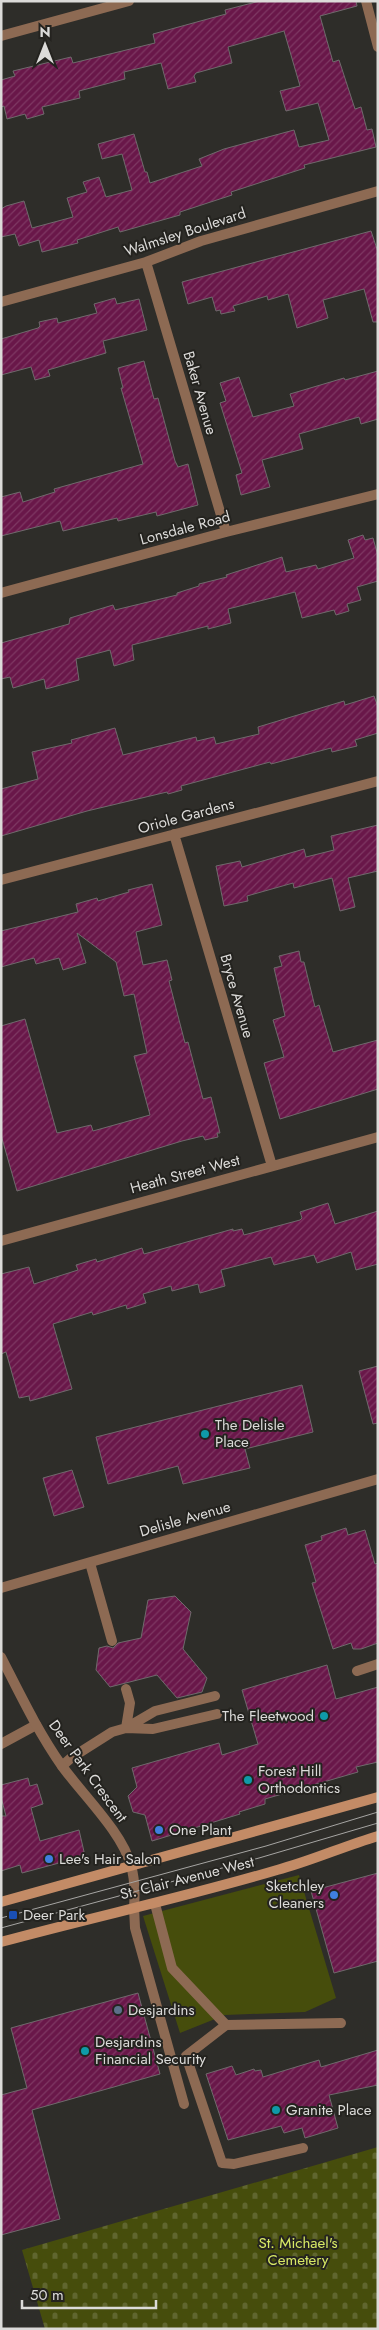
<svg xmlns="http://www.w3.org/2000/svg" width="379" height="2330" viewBox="0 0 379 2330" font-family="Jost,sans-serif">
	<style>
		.grass { fill: #464d0c }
		.cemetery { fill: url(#cemetery-stones) }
		.building { fill: url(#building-hatch); stroke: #6f6a6c }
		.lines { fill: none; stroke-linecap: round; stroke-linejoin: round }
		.lane { stroke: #8d6a53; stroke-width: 10 }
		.street { stroke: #8d6a53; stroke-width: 10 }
		.secondary { stroke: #c38b66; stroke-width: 10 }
		.tram { stroke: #a6a5a3; stroke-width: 1 }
		.culture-dot { fill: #0f9aa8; stroke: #24231f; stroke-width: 2 }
		.shop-dot { fill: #3f7fe0; stroke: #24231f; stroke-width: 2 }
		.transit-dot { fill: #1a4fb4; stroke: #24231f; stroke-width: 2 }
		.service-dot { fill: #5c6f8a; stroke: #24231f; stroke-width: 2 }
		.labels { text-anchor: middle; stroke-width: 4; stroke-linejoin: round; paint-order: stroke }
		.street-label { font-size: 15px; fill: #dcdbd9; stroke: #24231f }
		.poi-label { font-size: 15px; fill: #dcdbd9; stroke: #24231f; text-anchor: start }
		.park-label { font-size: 15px; fill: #d7e865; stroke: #24231f }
	</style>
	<defs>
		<pattern id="cemetery-stones" width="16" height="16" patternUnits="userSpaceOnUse" patternTransform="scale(1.25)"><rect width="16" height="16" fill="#464d0c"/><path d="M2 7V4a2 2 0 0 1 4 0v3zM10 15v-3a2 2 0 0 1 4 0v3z" fill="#60662f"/></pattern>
		<pattern id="building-hatch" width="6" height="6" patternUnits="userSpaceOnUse" patternTransform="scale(1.25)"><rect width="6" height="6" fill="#691749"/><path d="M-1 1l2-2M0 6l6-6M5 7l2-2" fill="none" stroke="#7e3863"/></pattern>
	</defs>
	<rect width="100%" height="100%" fill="#2e2d29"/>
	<!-- grass -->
	<path class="grass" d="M299 1875 336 1998 305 2012 225 2015 180 2033 143 1916Z"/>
	<!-- cemetery -->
	<path class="cemetery" d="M378 2147V2329H45L22 2250Z"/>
	<!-- building -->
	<path class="building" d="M260 1H356L357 6 320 16 333 62 339 60 355 109 361 107 367 130 372 129 376 147 304 165 305 168 231 192 232 195 180 212V215L120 232 118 227 77 240 78 243 42 252 39 240 19 246 15 234 1 237V209L6 206 24 201 32 228 73 217 67 198 87 192 83 182 99 177 106 197 132 190 122 154 102 159 98 144 134 134 145 172H147L150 183 202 166 199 159 224 149 294 130 299 147 329 140 318 103 286 111 280 91 300 86 284 31 228 47 232 63 196 73 194 76 196 82 168 89 161 63 124 72 125 79 79 91 80 98 42 107 44 114 27 119 25 114 7 119 4 106 1 107V80L15 76 13 71 71 57 73 63 155 43 153 34 226 14 225 10Z
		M371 231 378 252V322H373L364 289 323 300 328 318 297 328 288 294 268 300 267 296 233 306 235 311 221 314 220 310 216 311 212 297 188 304 182 282Z
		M115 298 117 304 139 299 147 330 103 341 106 353 48 370 50 376 35 380 31 367 1 375V339L38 328 40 326 39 322 57 318 58 323 97 313 94 304Z
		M144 361 154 399 158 398 175 461 178 467 188 464 198 505 157 516 156 512 118 521 117 518 63 531 60 521 1 536V497L20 492 23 502 55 492 54 489 143 464 121 388H123L118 368Z
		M378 371V419L361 424 359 417 299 434 303 449 262 460 270 487 241 495 236 475 242 473 220 403 226 401 220 383 239 377 253 417 294 406 290 394 344 378 345 380Z
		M363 535 365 540 373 538 378 556V581L357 587 361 600 347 604 349 611 336 615 334 610 302 618 295 592 228 609 231 623 208 629V626L132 645 134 660 114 666 110 650 76 659 79 680 46 689 44 679 13 688 10 677 1 679V643L69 624 70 618 113 605 115 610 177 595V593L199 586V584L227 577 226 575 282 557 286 572 316 565 318 569 354 558 348 540Z
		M374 696 378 707V733L355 740 357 746 332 752 331 748 271 764 270 762 181 786 182 790 168 794 167 792 87 811 1 836V789L38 779 32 752 72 743 71 740 115 728 123 755 196 737 197 741 214 737 216 744 259 734 258 727 344 701 345 705Z
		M378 825V871L348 878 355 907 340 911 332 878 294 888 293 883 247 896 248 901 224 906 216 866 240 861 242 867 304 849 306 857 334 850 331 836Z
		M152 884 162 925 136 932 143 965 167 960 172 980 169 981 185 1043 188 1042 203 1099 211 1097 220 1133H217L218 1137 205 1140 203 1136 182 1141 17 1191 1 1135V1026L25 1019 57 1133 91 1125 93 1131 150 1115 134 1056 147 1053 134 994 124 996 116 962 77 933 86 963 63 970 59 958 36 964 34 958 1 967V931L78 912 76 904 97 898 98 901 129 892 128 890Z
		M299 951 301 962H304L315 1007 319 1005 333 1052 378 1040V1089L280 1119 264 1063 284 1057 273 1020 285 1016 274 968 282 966 279 956Z
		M328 1203 335 1224 378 1211V1264L356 1270 351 1252 317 1263 314 1255 274 1265 271 1257 221 1270 225 1286 200 1293 198 1284 172 1291 171 1286 143 1294 146 1303 127 1309 126 1305 93 1315 92 1312 53 1324 72 1389 30 1401 29 1396 19 1398 6 1352 1 1354V1274L29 1267 34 1284 78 1270 76 1265 96 1259 97 1262 142 1248 144 1254 233 1229V1231L242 1229 244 1235 300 1220 302 1218 300 1212Z
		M378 1366V1423L373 1424 359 1371Z
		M302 1385 313 1432 245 1449 250 1468 183 1484 178 1466 108 1484 96 1437Z
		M72 1470 84 1507 54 1516 43 1478Z
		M346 1528 348 1535 365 1530 375 1564 378 1563V1643L361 1649H353L351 1643 333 1649 312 1583 316 1582 305 1545 322 1540 321 1536Z
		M175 1596 191 1612 183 1649 207 1678 202 1692 177 1698 157 1675 110 1687 96 1670 99 1648 107 1646 113 1648 118 1643 141 1638 148 1600Z
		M327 1665 336 1699 378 1687V1762L356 1767 358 1772 265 1799V1804L239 1812 240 1814 152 1841 145 1815 133 1812 128 1796 137 1787 132 1768 219 1743 222 1755 258 1744 242 1690Z
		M28 1778 30 1786 37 1784 43 1804 31 1808 40 1841 79 1830 85 1856 22 1873 20 1865 1 1871V1816H6L1 1797V1785Z
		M378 1873V1961L334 1973 311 1891Z
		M138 1993 160 2074 32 2110 60 2219 1 2235V2095L27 2088 11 2028Z
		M378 2050V2085L329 2095 338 2128 305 2138 302 2128 284 2133 281 2126 228 2140 206 2074 232 2066 236 2075 254 2069 255 2071 261 2070 263 2077 319 2060 321 2067Z"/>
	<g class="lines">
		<!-- lane -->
		<path class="lane" d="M90 1563 112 1641
			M357 1671 378 1664
			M126 1689 130 1703 126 1728 155 1711 215 1696
			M1 1744 36 1725
			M62 1766 71 1758 112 1732 126 1728 153 1729 217 1714
			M155 1904 172 1968 226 2025
			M134 1907 135 1928 184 2104
			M303 2148 234 2164 222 2163 186 2056 226 2025 341 2023"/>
		<!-- street -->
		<path class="street" d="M366 1 378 47
			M1 36 129 1
			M146 262 226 532
			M1 302 146 262 201 241 378 191
			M1 593 226 532 378 494
			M174 834 272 1166
			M1 880 378 781
			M1 1241 378 1137
			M1 1588 378 1479
			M1 1657C20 1694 38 1732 62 1766 82 1794 123 1833 131 1866 135 1879 135 1894 134 1907"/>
		<!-- secondary -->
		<path class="secondary" d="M1 1902 378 1797
			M1 1942C93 1917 186 1897 277 1870 311 1861 344 1846 378 1836"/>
		<!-- tram -->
		<path class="tram" d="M1 1918 266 1846 378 1812
			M1 1928 259 1858 378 1823"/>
	</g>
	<!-- markers -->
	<g class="culture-dot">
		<circle cx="205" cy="1434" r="5"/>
		<circle cx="324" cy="1716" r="5"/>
		<circle cx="248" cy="1780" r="5"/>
		<circle cx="85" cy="2051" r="5"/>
		<circle cx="276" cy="2110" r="5"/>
	</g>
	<g class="shop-dot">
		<circle cx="159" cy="1830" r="5"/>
		<circle cx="49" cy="1859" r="5"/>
		<circle cx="334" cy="1895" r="5"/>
	</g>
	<rect class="transit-dot" x="8" y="1910" width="10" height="10" rx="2.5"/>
	<circle class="service-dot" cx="118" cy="2010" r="5"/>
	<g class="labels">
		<!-- street labels -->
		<g class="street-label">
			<text transform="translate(185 232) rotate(-18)" y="5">Walmsley Boulevard</text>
			<text transform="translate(200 393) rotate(74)" y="5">Baker Avenue</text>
			<text transform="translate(185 528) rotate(-15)" y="5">Lonsdale Road</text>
			<text transform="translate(186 816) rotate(-15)" y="5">Oriole Gardens</text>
			<text transform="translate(237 996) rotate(74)" y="5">Bryce Avenue</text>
			<text transform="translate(185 1174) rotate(-15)" y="5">Heath Street West</text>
			<text transform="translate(185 1519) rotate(-16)" y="5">Delisle Avenue</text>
			<text transform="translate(88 1771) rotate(54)" y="5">Deer Park Crescent</text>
			<text transform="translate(187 1878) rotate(-14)" y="5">St. Clair Avenue West</text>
		</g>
		<!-- poi labels -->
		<g class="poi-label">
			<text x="215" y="1430">The Delisle<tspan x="215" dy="17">Place</tspan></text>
			<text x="314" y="1721" text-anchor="end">The Fleetwood</text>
			<text x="258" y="1776">Forest Hill<tspan x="258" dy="17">Orthodontics</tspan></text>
			<text x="169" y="1835">One Plant</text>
			<text x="59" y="1864">Lee's Hair Salon</text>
			<text x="324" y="1891" text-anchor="end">Sketchley<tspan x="324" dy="17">Cleaners</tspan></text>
			<text x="23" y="1920">Deer Park</text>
			<text x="128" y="2015">Desjardins</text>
			<text x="95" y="2047">Desjardins<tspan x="95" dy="17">Financial Security</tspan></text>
			<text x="286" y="2115">Granite Place</text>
		</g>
		<!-- park labels -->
		<g class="park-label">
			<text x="298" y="2248">St. Michael's<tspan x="298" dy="17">Cemetery</tspan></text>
		</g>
	</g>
	<!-- border -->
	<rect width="379" height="2330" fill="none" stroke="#dcdbd9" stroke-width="5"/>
	<!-- north arrow -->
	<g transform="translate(45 45)" stroke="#24231f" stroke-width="4" paint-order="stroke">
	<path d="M0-4L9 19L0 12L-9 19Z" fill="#dcdbd9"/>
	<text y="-8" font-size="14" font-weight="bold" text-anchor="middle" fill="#dcdbd9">N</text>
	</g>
	<!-- scale -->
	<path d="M22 2300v8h134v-8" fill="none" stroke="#dcdbd9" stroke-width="2.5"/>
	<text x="30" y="2300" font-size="15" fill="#dcdbd9" stroke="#24231f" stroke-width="4" paint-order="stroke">50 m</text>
</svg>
